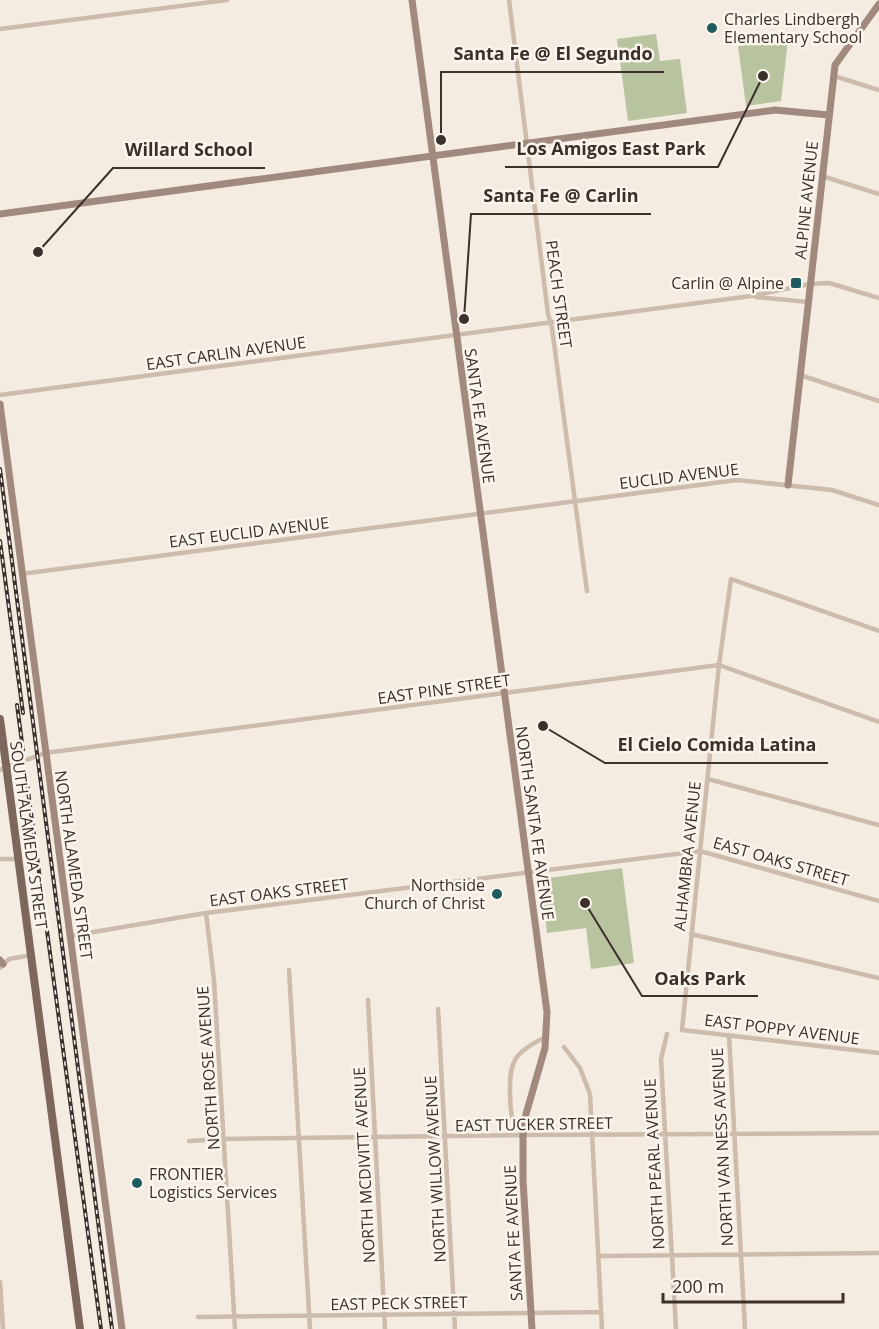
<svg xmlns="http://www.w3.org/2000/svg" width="879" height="1329" viewBox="0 0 879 1329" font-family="'Open Sans',sans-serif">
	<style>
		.green { fill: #b8c4a0 }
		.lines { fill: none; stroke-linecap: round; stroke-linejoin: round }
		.street { stroke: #cdbbac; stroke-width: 4.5 }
		.secondary { stroke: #a18a7d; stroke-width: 7 }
		.primary { stroke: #7d675c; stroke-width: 8 }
		.rail-casing { stroke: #3b302b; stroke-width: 4 }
		.rail { stroke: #fbf5ee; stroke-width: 1.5; stroke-dasharray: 4.5; stroke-linecap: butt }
		.poi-dot { fill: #1f5a5e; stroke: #fbf5ee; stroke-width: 2 }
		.labels { text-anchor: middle; stroke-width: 5; stroke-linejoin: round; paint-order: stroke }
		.poi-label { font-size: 16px; fill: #3b302b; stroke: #fbf5ee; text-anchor: start }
		.street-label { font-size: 16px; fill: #3b302b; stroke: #fbf5ee }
		.leader { fill: none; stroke: #3b302b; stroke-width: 2 }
		.callout-dot { fill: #3b302b; stroke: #fbf5ee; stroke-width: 2 }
		.callout-label { font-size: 18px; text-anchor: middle; font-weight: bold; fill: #3b302b; stroke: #fbf5ee; stroke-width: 5; stroke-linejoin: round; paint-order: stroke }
	</style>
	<rect width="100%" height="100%" fill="#f4ebe1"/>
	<!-- green -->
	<path class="green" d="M656 34 660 61 680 59 687 113 628 121 617 39Z
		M788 40 781 101 746 106 738 46Z
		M622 868 634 963 591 969 586 928 547 933 541 879Z"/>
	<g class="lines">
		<!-- street -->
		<path class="street" d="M509 0 548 314 552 328 587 591
			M0 29 227 0
			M834 76 879 90
			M822 176 879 194
			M756 297 808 302
			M800 375 879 401
			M0 395 751 296 810 284 829 283 879 298
			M21 574 737 480 832 490 879 505
			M879 631 731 579 719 665 682 1030 879 1053
			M0 770 45 753 719 665 879 722
			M708 779 879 825
			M0 859H17
			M206 913 214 980 235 1329
			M691 934 879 978
			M70 936 206 913 700 851 879 901
			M0 968 9 959 32 955
			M289 970 310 1329
			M368 1000 385 1329
			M438 1009 455 1329
			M667 1034 661 1059 676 1329
			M729 1035 745 1329
			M564 1047 580 1068 590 1094 602 1329
			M523 1135C510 1117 511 1117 510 1095 509 1061 514 1052 546 1037
			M189 1141 224 1139 523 1135 879 1133
			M599 1256 879 1253
			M0 1282 3 1329
			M198 1317 601 1312"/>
		<!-- secondary -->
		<path class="secondary" d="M412 0 547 1012 545 1048 526 1114 523 1135V1180L532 1329
			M0 214 775 110 829 115
			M0 404 122 1329
			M788 485 835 65 879 4
			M0 960 3 964"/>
		<!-- primary -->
		<path class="primary" d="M0 719 80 1329"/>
		<!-- rail casing -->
		<g class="rail-casing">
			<path id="rail" d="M0 469 112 1329
				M0 541 23 713
				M17 705 23 750
				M26 776 101 1329"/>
		</g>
		<!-- rail -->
		<use href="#rail" class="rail"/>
	</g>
	<!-- markers -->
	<g class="poi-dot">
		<circle cx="712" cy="28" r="6"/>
		<rect x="790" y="277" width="12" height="12" rx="3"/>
		<circle cx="497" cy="894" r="6"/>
		<circle cx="137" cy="1183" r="6"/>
	</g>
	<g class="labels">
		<!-- poi labels -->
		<g class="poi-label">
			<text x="724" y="25">Charles Lindbergh<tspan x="724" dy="18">Elementary School</tspan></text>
			<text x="784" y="289" text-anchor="end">Carlin @ Alpine</text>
			<text x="485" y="891" text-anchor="end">Northside<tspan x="485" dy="18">Church of Christ</tspan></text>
			<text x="149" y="1180">FRONTIER<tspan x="149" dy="18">Logistics Services</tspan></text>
		</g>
		<!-- street labels -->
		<g class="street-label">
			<text transform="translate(806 200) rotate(-84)" y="6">ALPINE AVENUE</text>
			<text transform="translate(559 294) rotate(82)" y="6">PEACH STREET</text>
			<text transform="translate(226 353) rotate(-8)" y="6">EAST CARLIN AVENUE</text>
			<text transform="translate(480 416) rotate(82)" y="6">SANTA FE AVENUE</text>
			<text transform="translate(679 476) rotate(-7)" y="6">EUCLID AVENUE</text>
			<text transform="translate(249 532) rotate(-7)" y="6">EAST EUCLID AVENUE</text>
			<text transform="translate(444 689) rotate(-8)" y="6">EAST PINE STREET</text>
			<text transform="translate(535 823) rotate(82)" y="6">NORTH SANTA FE AVENUE</text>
			<text transform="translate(29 835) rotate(82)" y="6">SOUTH ALAMEDA STREET</text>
			<text transform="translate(687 856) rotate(-84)" y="6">ALHAMBRA AVENUE</text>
			<text transform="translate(781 861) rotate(16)" y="6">EAST OAKS STREET</text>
			<text transform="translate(74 865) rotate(82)" y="6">NORTH ALAMEDA STREET</text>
			<text transform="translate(279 892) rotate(-7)" y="6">EAST OAKS STREET</text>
			<text transform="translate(782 1029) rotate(7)" y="6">EAST POPPY AVENUE</text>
			<text transform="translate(208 1068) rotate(-94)" y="6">NORTH ROSE AVENUE</text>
			<text transform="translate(534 1124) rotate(-1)" y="6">EAST TUCKER STREET</text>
			<text transform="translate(722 1147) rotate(-93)" y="6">NORTH VAN NESS AVENUE</text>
			<text transform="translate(654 1164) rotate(-93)" y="6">NORTH PEARL AVENUE</text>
			<text transform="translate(364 1165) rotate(-93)" y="6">NORTH MCDIVITT AVENUE</text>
			<text transform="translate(435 1169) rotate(-93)" y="6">NORTH WILLOW AVENUE</text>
			<text transform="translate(513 1233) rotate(-93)" y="6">SANTA FE AVENUE</text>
			<text transform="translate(399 1303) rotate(-1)" y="6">EAST PECK STREET</text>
		</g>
	</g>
	<!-- callouts -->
	<path class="leader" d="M441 140L441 72H664M763 76L718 167H505M38 252L113 168H265M464 319L471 214H651M543 726L605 763H828M585 903L642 996H758"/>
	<g class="callout-dot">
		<circle cx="441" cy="140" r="6"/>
		<circle cx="763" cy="76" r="6"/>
		<circle cx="38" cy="252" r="6"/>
		<circle cx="464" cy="319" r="6"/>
		<circle cx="543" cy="726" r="6"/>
		<circle cx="585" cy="903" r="6"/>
	</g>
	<g class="callout-label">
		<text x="553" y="60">Santa Fe @ El Segundo</text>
		<text x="611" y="155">Los Amigos East Park</text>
		<text x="189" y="156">Willard School</text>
		<text x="561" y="202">Santa Fe @ Carlin</text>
		<text x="717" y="751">El Cielo Comida Latina</text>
		<text x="700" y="985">Oaks Park</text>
	</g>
	<!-- scale -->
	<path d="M663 1293v9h180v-9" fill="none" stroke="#3b302b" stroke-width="3"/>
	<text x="672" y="1293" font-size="18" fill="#3b302b" stroke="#fbf5ee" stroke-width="4.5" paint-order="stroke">200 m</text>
</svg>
